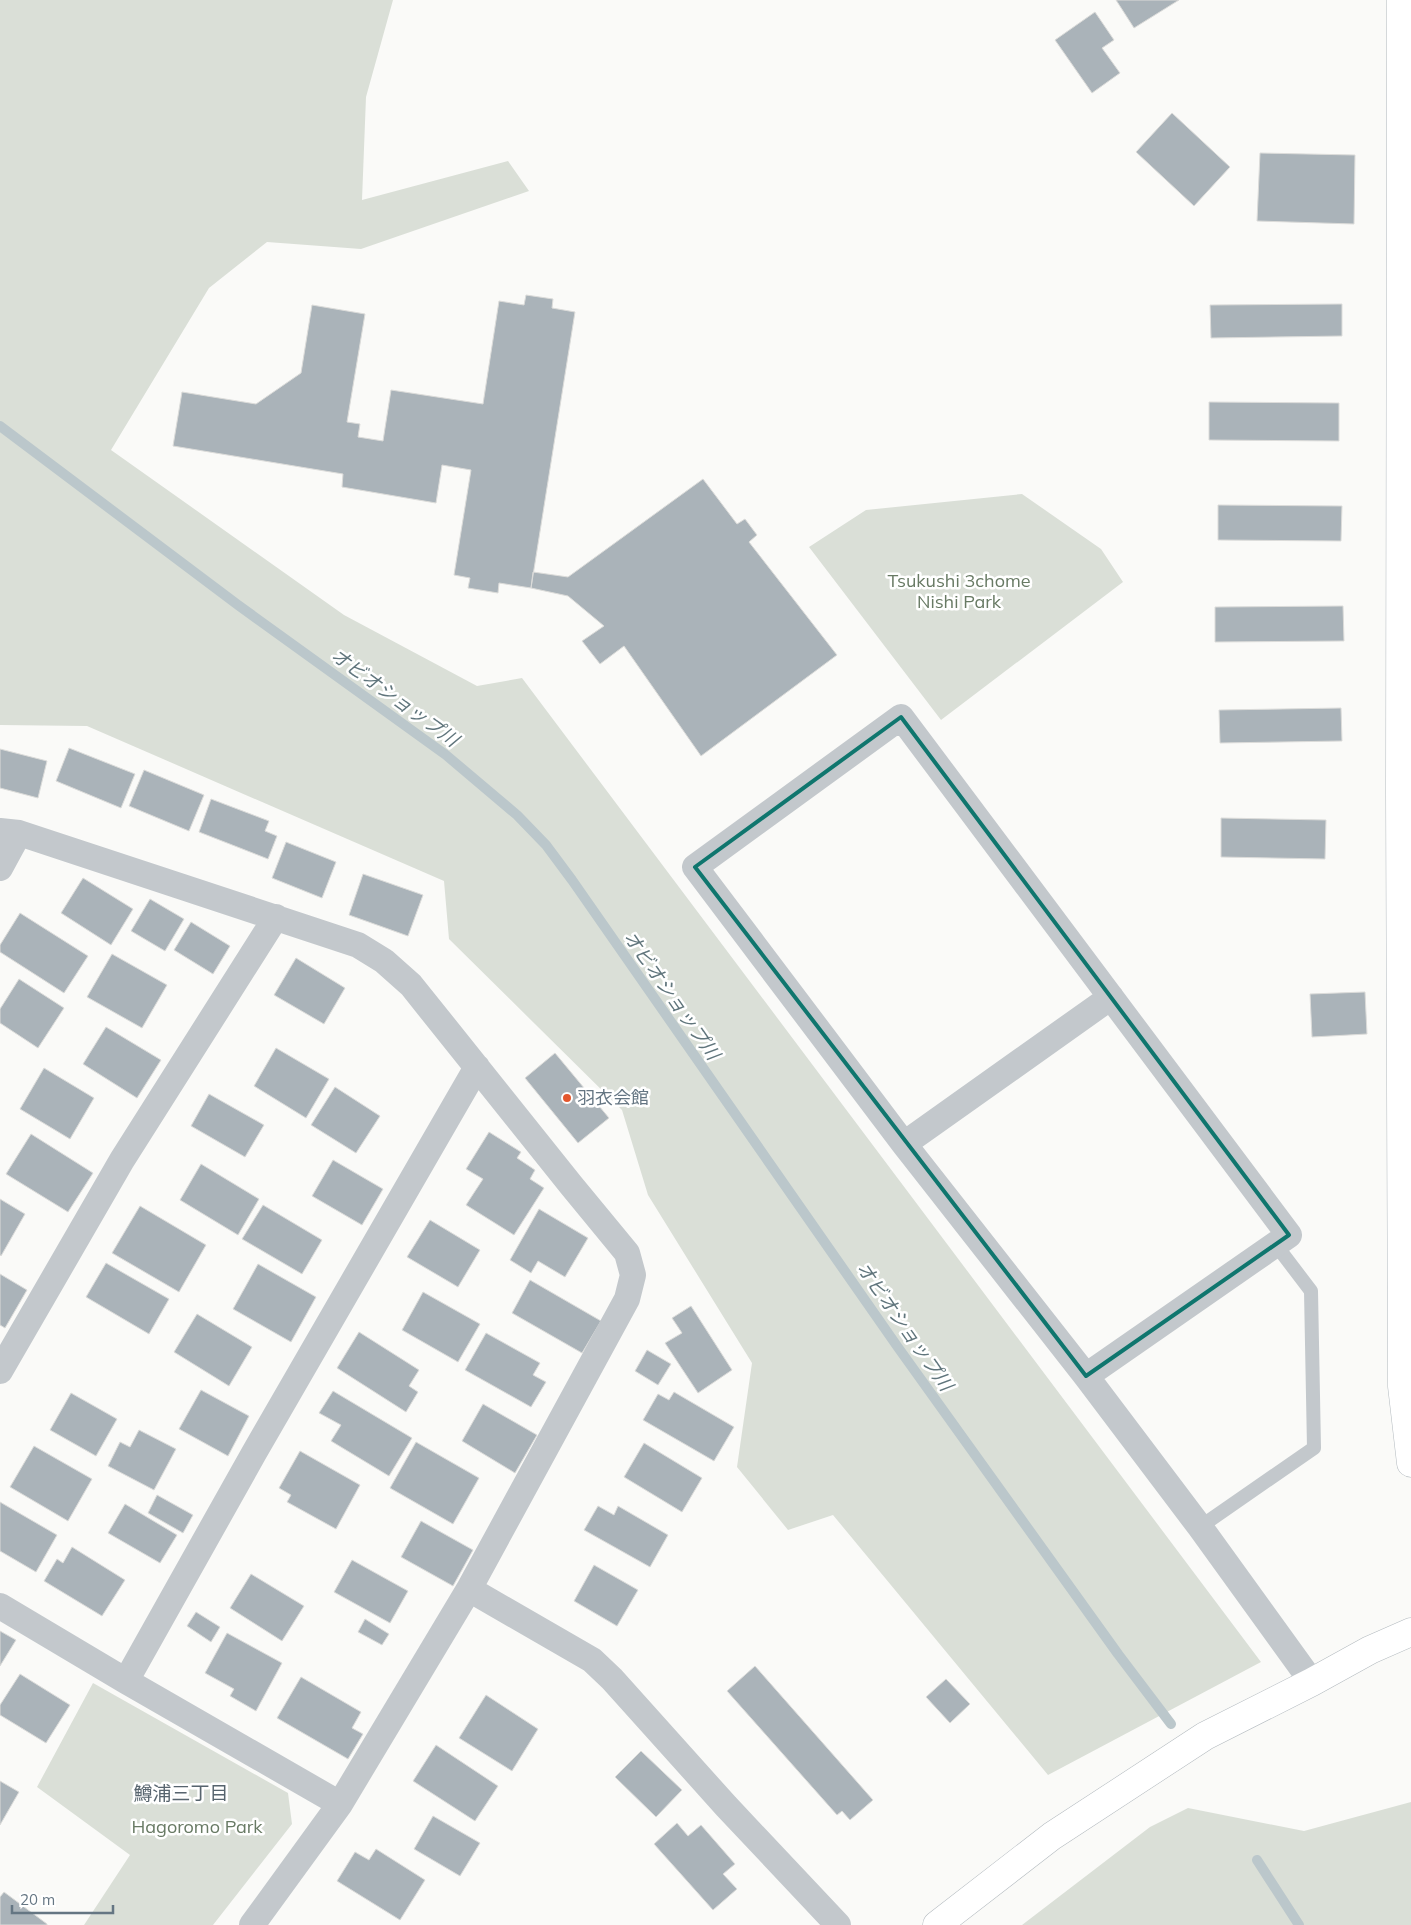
<svg xmlns="http://www.w3.org/2000/svg" width="1411" height="1925" viewBox="0 0 1411 1925" font-family="Mulish,'Noto Sans JP',sans-serif">
	<style>
		.green { fill: #dadfd7 }
		.lines { fill: none; stroke-linecap: round; stroke-linejoin: round }
		.stream { stroke: #bbc7cb; stroke-width: 10 }
		.building { fill: #aab3b9; stroke: #dcdcda }
		.secondary-casing { stroke: #b3babf; stroke-width: 29 }
		.lane { stroke: #c3c8cc; stroke-width: 14 }
		.street { stroke: #c3c8cc; stroke-width: 26 }
		.secondary { stroke: #fff; stroke-width: 28 }
		.marked { fill: none; stroke: #0f766e; stroke-width: 4; stroke-linejoin: round }
		.poi-dot { fill: #e4572e; stroke: #fff; stroke-width: 2 }
		.labels { text-anchor: middle; stroke-width: 5; stroke-linejoin: round; paint-order: stroke }
		.park-label { font-size: 18px; fill: #687a64; stroke: #fff }
		.poi-label { font-size: 18px; fill: #657683; stroke: #fff; text-anchor: start }
		.water-label { font-size: 19px; font-style: italic; fill: #60757c; stroke: #fff }
		.neighbourhood-label { font-size: 19px; fill: #57646e; stroke: #fff }
	</style>
	<rect width="100%" height="100%" fill="#fafaf8"/>
	<!-- green -->
	<path class="green" d="M0 0H393L366 97 362 200 508 161 529 191 361 249 267 242 209 288 111 450 344 615 477 686 522 678 1261 1662 1048 1775 833 1515 788 1530 737 1467 752 1363 648 1195 622 1110 449 939 444 881 87 726 0 725Z
		M1022 494 1101 549 1123 582 941 720 809 547 866 510Z
		M93 1683 288 1793 292 1824 213 1925H84L130 1855 37 1787Z
		M1411 1802V1925H1022L1150 1827 1188 1808 1304 1831Z"/>
	<g class="lines">
		<!-- stream -->
		<path class="stream" d="M0 426 238 605 446 755 517 815 546 845 572 880 897 1346 1118 1654 1171 1724
			M1257 1860 1299 1925"/>
	</g>
	<!-- building -->
	<path class="building" d="M1116 0H1179L1134 28Z
		M1095 12 1114 40 1102 48 1120 73 1092 93 1055 40Z
		M1172 113 1230 167 1194 206 1136 152Z
		M1260 153 1355 155 1354 224 1257 221Z
		M526 295 553 299 552 308 575 312 531 588 499 583 498 593 468 588 470 578 454 575 471 470 442 465 436 503 342 487 343 474 173 446 182 392 256 404 301 373 312 305 365 314 347 422 360 424 358 437 383 441 391 390 483 404 499 301 524 305Z
		M1342 304V336L1211 338 1210 305Z
		M1209 402 1339 403V441L1209 440Z
		M703 479 737 524 745 519 757 535 749 542 837 655 701 756 624 646 600 664 582 641 604 626 568 596 531 588 533 572 568 577Z
		M1218 505 1342 506 1341 541 1218 540Z
		M1343 606 1344 641 1215 642V607Z
		M1341 708 1342 741 1220 743 1219 710Z
		M69 748 135 774 121 808 56 781Z
		M0 749 47 761 38 798 0 788Z
		M144 770 204 795 189 831 129 806Z
		M211 799 269 821 265 831 277 836 268 859 199 832Z
		M1221 818 1326 820 1325 859 1221 857Z
		M286 842 336 862 322 898 272 878Z
		M363 874 423 895 408 936 349 915Z
		M83 878 133 909 111 945 61 913Z
		M150 899 184 919 165 951 131 931Z
		M20 913 88 956 64 993 0 952V945Z
		M191 922 230 946 213 974 174 950Z
		M112 954 167 985 142 1028 87 997Z
		M296 958 345 988 324 1024 274 995Z
		M19 979 64 1008 38 1048 0 1023V1009Z
		M1365 992 1367 1034 1312 1037 1310 994Z
		M106 1027 161 1060 137 1098 83 1064Z
		M276 1048 329 1079 306 1118 254 1086Z
		M555 1053 609 1118 578 1143 525 1078Z
		M44 1068 94 1098 70 1139 20 1109Z
		M335 1087 380 1116 356 1153 311 1125Z
		M209 1094 264 1125 245 1157 191 1126Z
		M489 1132 521 1152 517 1158 535 1170 530 1179 544 1188 514 1235 466 1205 483 1179 466 1169Z
		M31 1134 93 1173 68 1212 6 1174Z
		M333 1160 383 1189 362 1225 312 1196Z
		M201 1164 259 1199 238 1235 180 1200Z
		M0 1199 25 1214 1 1256 0 1255Z
		M263 1205 322 1240 302 1274 242 1239Z
		M140 1206 206 1245 179 1292 112 1253Z
		M539 1209 588 1238 565 1277 538 1261 531 1273 510 1260Z
		M430 1220 480 1250 458 1287 407 1257Z
		M106 1263 169 1299 149 1334 86 1297Z
		M258 1264 316 1297 291 1342 233 1309Z
		M0 1274 27 1290 5 1328 0 1325Z
		M530 1280 601 1321 582 1353 512 1313Z
		M423 1292 480 1324 458 1362 402 1330Z
		M691 1306 732 1370 698 1393 665 1343 682 1333 672 1318Z
		M197 1314 252 1347 229 1386 174 1352Z
		M359 1332 419 1370 409 1386 418 1392 406 1412 337 1368Z
		M486 1333 540 1363 533 1375 546 1382 531 1407 465 1370Z
		M647 1350 671 1364 658 1385 635 1371Z
		M201 1390 249 1416 228 1456 179 1429Z
		M333 1391 412 1438 389 1476 331 1441 341 1425 319 1413Z
		M674 1392 734 1427 714 1461 643 1420 658 1394 669 1400Z
		M71 1393 117 1419 96 1456 50 1430Z
		M483 1404 537 1435 515 1473 462 1441Z
		M139 1430 176 1449 154 1490 108 1466 120 1442 130 1447Z
		M416 1442 479 1478 453 1524 390 1488Z
		M644 1443 702 1478 682 1512 624 1477Z
		M34 1446 92 1479 68 1521 10 1487Z
		M300 1451 360 1485 336 1529 287 1502 291 1495 279 1488Z
		M157 1495 193 1515 183 1533 148 1513Z
		M0 1502 57 1535 36 1572 0 1551Z
		M125 1504 177 1535 160 1563 108 1533Z
		M598 1506 614 1515 618 1506 668 1535 650 1567 584 1530Z
		M421 1521 473 1550 453 1586 401 1557Z
		M72 1547 125 1580 102 1616 44 1581 57 1559 63 1563Z
		M352 1560 408 1591 390 1623 334 1592Z
		M594 1565 638 1590 617 1626 574 1601Z
		M251 1574 304 1606 282 1641 230 1608Z
		M196 1612 220 1627 211 1642 187 1626Z
		M365 1619 389 1634 382 1645 358 1632Z
		M0 1631 16 1640 0 1666Z
		M227 1633 282 1663 256 1711 230 1696 234 1689 205 1673Z
		M755 1666 873 1800 850 1820 842 1811 837 1815 727 1691Z
		M20 1674 70 1705 46 1743 0 1715V1705Z
		M301 1677 361 1712 352 1728 363 1734 348 1759 277 1718Z
		M946 1679 970 1704 950 1723 926 1697Z
		M486 1695 538 1729 512 1771 459 1738Z
		M436 1745 498 1786 475 1821 413 1781Z
		M641 1751 682 1790 656 1817 615 1777Z
		M0 1781 19 1792 0 1825Z
		M433 1816 480 1843 460 1876 414 1849Z
		M677 1823 688 1836 701 1825 735 1864 723 1874 737 1889 713 1910 654 1844Z
		M376 1849 425 1880 400 1920 337 1881 355 1852 369 1860Z
		M4 1892 47 1924V1925H0V1897Z"/>
	<g class="lines">
		<!-- secondary casing -->
		<g class="secondary-casing">
			<path id="secondary" d="M1401 0 1400 792 1402 1386 1411 1463
				M937 1925 1052 1836 1205 1736 1312 1682 1370 1650 1411 1632"/>
		</g>
		<!-- lane -->
		<path class="lane" d="M1200 1527 1314 1448 1311 1291 1276 1245"/>
		<!-- street -->
		<path class="street" d="M0 831 19 833 358 945 384 961 411 985 571 1185 627 1253 633 1275 627 1299 469 1589 340 1804 252 1925
			M0 868 19 833
			M904 1144 1111 997
			M0 1371 122 1160 276 917
			M1086 1376 1289 1235 901 717 695 867 904 1144 1086 1376 1200 1527 1312 1682
			M469 1589 592 1660 612 1679 726 1806 838 1925
			M0 1606 126 1681 340 1804
			M126 1681 254 1453 477 1067"/>
		<!-- secondary -->
		<use href="#secondary" class="secondary"/>
	</g>
	<!-- marked area -->
	<path class="marked" d="M901 717 1289 1235 1086 1376 695 867Z"/>
	<!-- markers -->
	<circle class="poi-dot" cx="567" cy="1098" r="5"/>
	<g class="labels">
		<!-- park labels -->
		<g class="park-label">
			<text x="959" y="587">Tsukushi 3chome<tspan x="959" dy="21">Nishi Park</tspan></text>
			<text x="197" y="1833">Hagoromo Park</text>
		</g>
		<!-- poi labels -->
		<g class="poi-label">
			<text x="577" y="1104">羽衣会館</text>
		</g>
		<!-- water labels -->
		<g class="water-label">
			<text transform="translate(395 697) rotate(36)" y="7">オビオショップ川</text>
			<text transform="translate(672 995) rotate(55)" y="7">オビオショップ川</text>
			<text transform="translate(905 1326) rotate(55)" y="7">オビオショップ川</text>
		</g>
		<!-- neighbourhood labels -->
		<g class="neighbourhood-label">
			<text x="181" y="1800">鱒浦三丁目</text>
		</g>
	</g>
	<!-- scale -->
	<path d="M12 1905v8h101v-8" fill="none" stroke="#657683" stroke-width="2.5"/>
	<text x="20" y="1905" font-size="15" fill="#657683" stroke="#ffffff" stroke-width="4" paint-order="stroke">20 m</text>
</svg>
